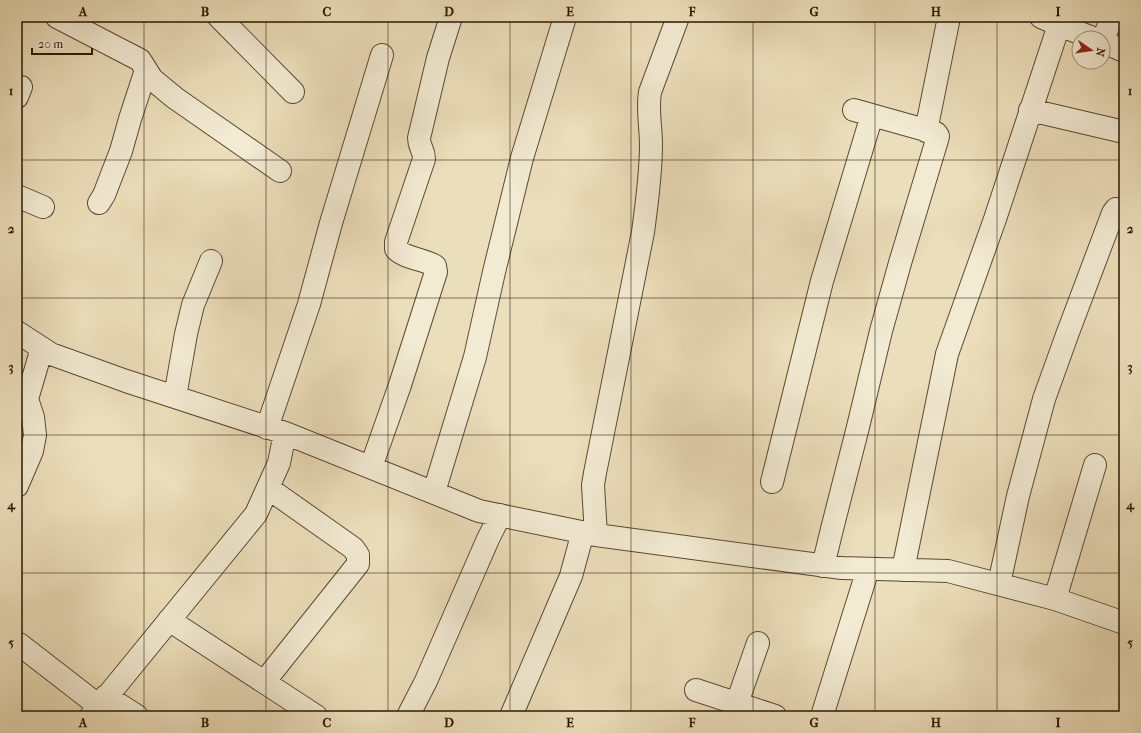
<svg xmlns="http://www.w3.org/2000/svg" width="1141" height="733" viewBox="0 0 1141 733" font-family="'IM FELL French Canon',serif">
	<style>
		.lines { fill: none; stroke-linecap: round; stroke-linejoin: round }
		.minor-casing { stroke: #5a4932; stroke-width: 24 }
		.minor { stroke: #f2ead2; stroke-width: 22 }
		.grid { fill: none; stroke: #291704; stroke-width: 1; stroke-opacity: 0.55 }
		.neatline { fill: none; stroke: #291704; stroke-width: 1.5 }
		.grid-label { font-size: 13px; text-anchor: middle; font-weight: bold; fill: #291704 }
	</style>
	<rect width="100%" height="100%" fill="#ebdeba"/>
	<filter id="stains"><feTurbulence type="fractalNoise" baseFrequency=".005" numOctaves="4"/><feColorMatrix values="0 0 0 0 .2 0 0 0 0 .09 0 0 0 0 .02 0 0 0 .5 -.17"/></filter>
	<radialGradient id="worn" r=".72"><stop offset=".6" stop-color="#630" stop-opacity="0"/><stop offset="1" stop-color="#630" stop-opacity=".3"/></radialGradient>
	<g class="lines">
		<!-- minor casing -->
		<g class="minor-casing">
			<path id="minor" d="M57 17 140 60 152 79 175 98 280 171
				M219 17 293 92
				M1041 17 1059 25 1093 38
				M1103 40 1112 17
				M1103 42 1124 51
				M17 97 21 87
				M1030 110 1124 132
				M926 131 949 17
				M17 196 43 207
				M99 203 104 195 121 151 130 119 146 70
				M17 332 51 354 126 381 285 433 479 511 596 535 842 568 948 571 1055 599 1124 623
				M175 397 186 334 193 305 211 261
				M267 428 309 304 331 223 382 55
				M371 467 400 385 436 272 435 266C424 259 404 258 396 249V242L424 159C424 149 419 148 419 138L438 58 451 17
				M772 482 822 281 872 115
				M17 486 32 451 35 435 33 417 27 399 42 348
				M434 492 475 357 494 272 522 158 565 17
				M596 535 593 485 595 473 643 232C647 203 651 174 651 145 651 127 647 109 650 92L678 17
				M823 566 832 529 858 427 881 331 900 263 937 140 938 136 936 133 854 110
				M903 570 947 354 995 219 1059 25
				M999 584 1018 496 1044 399 1067 335 1113 213 1116 209 1124 211
				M1055 599 1095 465
				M169 620 316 716
				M19 644 99 706
				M264 682 358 564V555L353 548 268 488
				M696 690 775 716
				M106 696 137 716
				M737 703 758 643
				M91 716 256 514 279 463 285 433
				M408 716 426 681 488 539 500 515
				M511 716 571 576 583 532
				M822 716 868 569"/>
		</g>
		<!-- minor -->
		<use href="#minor" class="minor"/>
	</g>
	<!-- grid -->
	<path class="grid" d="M144 17V716M266 17V716M388 17V716M510 17V716M631 17V716M753 17V716M875 17V716M997 17V716M17 160H1124M17 298H1124M17 435H1124M17 573H1124"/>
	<!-- margin -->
	<rect width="1141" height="733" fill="none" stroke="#ebdeba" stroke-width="44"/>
	<!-- north arrow -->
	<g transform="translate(1091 50) rotate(103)"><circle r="19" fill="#f2ead2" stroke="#a29680"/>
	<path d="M0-3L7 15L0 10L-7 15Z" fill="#8f2418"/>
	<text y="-6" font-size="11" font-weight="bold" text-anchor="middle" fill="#291704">N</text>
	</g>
	<!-- scale -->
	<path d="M32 48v6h60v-6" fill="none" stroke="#291704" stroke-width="2"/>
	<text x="38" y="48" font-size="12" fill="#291704" stroke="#f2ead2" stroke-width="3" paint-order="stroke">20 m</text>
	<rect x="22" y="22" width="1097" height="689" class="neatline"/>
	<g class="grid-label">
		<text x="83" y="16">A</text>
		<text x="205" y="16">B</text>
		<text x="327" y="16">C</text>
		<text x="449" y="16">D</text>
		<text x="570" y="16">E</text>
		<text x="692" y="16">F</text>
		<text x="814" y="16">G</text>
		<text x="936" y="16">H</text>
		<text x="1058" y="16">I</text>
		<text x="11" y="95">1</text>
		<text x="1130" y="95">1</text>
		<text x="11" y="233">2</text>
		<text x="1130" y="233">2</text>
		<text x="11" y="371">3</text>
		<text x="1130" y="371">3</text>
		<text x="11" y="509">4</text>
		<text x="1130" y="509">4</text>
		<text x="11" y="647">5</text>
		<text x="1130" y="647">5</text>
		<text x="83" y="727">A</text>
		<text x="205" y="727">B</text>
		<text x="327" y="727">C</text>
		<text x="449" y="727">D</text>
		<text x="570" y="727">E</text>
		<text x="692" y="727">F</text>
		<text x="814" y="727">G</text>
		<text x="936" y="727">H</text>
		<text x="1058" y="727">I</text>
	</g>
	<rect width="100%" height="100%" filter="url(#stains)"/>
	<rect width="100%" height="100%" fill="url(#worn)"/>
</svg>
